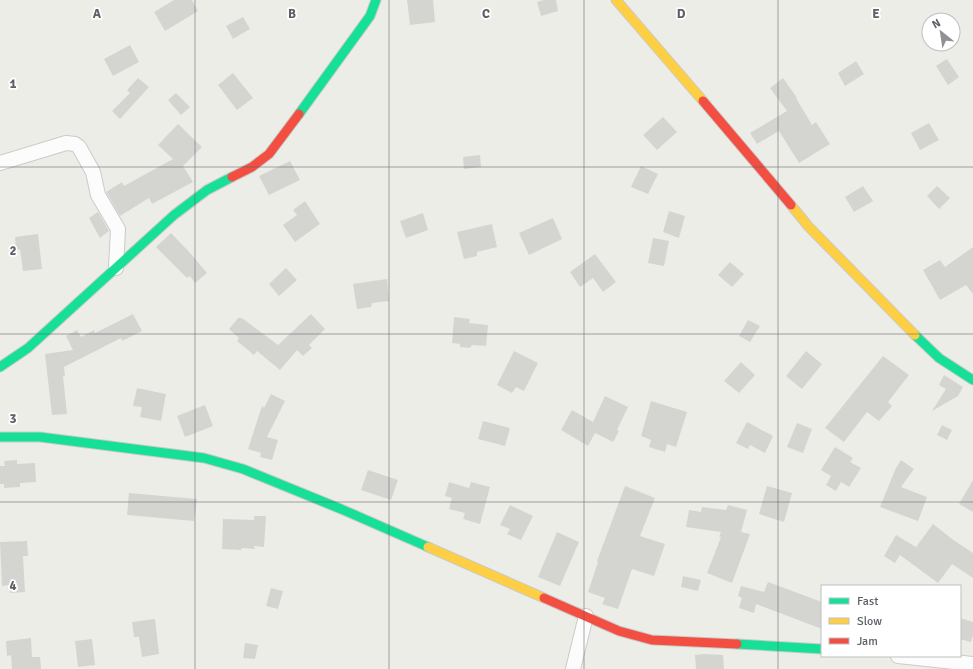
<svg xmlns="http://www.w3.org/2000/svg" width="973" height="669" viewBox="0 0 973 669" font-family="Signika,sans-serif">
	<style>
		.building { fill: #d4d4d1 }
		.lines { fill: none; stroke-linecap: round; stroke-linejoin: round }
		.street-casing { stroke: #cacbca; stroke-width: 16 }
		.fast-casing { stroke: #cacac9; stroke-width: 11 }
		.slow-casing { stroke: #cacac9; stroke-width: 11 }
		.jam-casing { stroke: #cacac9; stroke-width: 11 }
		.street { stroke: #fcfcfc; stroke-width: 14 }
		.fast { stroke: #16e098; stroke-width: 9 }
		.slow { stroke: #ffcf43; stroke-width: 9 }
		.jam { stroke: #f24e42; stroke-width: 9 }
		.grid { fill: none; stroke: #5d6066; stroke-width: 1; stroke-opacity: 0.55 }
		.grid-label { font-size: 13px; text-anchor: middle; font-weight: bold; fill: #5d6066; stroke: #fff; stroke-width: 3.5; stroke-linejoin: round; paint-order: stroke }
	</style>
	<rect width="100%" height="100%" fill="#edede8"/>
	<!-- building -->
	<path class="building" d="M174 0H192L198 11 165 31 154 12Z
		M407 0H433L435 22 410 25Z
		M544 0H556L558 11 541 16 537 2Z
		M243 17 250 29 233 39 226 26Z
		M130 45 139 62 113 76 104 59Z
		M947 59 959 77 948 85 936 66Z
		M856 61 864 74 845 86 838 73Z
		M233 73 253 98 237 110 218 85Z
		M138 78 149 87 120 119 112 111 130 93 127 90Z
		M783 78 797 98H796L812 125 816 122 830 144 799 163 779 131 757 144 750 133 787 111 770 88Z
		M176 93 190 107 181 115 168 100Z
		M663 117 677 132 657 150 643 135Z
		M929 123 939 140 920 150 911 133Z
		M178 124 202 147 183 166 193 182 152 204 149 198 120 216 106 192 122 182 124 186 173 159 158 145Z
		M480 155 481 167 464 169 463 157Z
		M290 161 300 180 269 195 259 176Z
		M641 166 658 174 648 194 631 187Z
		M863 186 873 201 854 212 845 197Z
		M937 186 950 198 939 209 927 196Z
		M305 201 320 224 295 242 283 225 297 215 293 210Z
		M669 211 685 216 679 238 663 232Z
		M98 212 109 231 100 238 89 218Z
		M423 213 428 230 406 238 400 221Z
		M553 218 562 239 529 255 519 233Z
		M492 224 497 247 477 252V256L464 259 457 232Z
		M171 233 191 254 207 273 195 283 190 276 187 278 156 247Z
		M38 234 42 269 23 271 20 249 16 250 15 237Z
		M653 238 669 241 664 266 648 263Z
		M973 247V294L966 285 940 300 923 270 940 260 945 267Z
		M595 254 616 282 603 292 593 278 580 287 570 272Z
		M730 262 744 274 732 287 718 275Z
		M286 268 297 280 279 296 269 284Z
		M387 279 389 301 372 303 371 307 357 309 353 284Z
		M133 314 142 331 122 341 121 338 64 367 65 376H63L67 414 52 415 45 354 73 350 66 336 77 330 81 337 94 330 95 333Z
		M311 314 325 329 309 345 312 348 303 356 297 350 280 370 257 351 254 355 237 341 239 338 229 329 238 318H242L278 345Z
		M454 317 470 319 469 323 488 325 486 346 472 345 470 348 460 347V344L452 343Z
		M748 320 760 326 750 342 739 336Z
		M514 351 538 363 524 391 516 387 512 393 497 385Z
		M806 351 822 364 802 389 786 376Z
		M883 356 909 375 888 402 892 406 879 421 867 412 844 442 825 428Z
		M741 362 755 375 739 393 724 381Z
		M944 375 963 387 958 396 932 411 946 389 939 385Z
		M137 388 166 394 161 421 140 417 142 407 133 406Z
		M271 394 285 401 267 437 278 440 272 460 260 457 261 453 248 449 262 406 264 408Z
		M605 396 628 407 617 430 619 431 613 442 595 433 588 446 561 430 572 410 593 422Z
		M651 401 687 412 676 447 667 444 665 452 649 447 651 440 641 436Z
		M205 405 213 426 185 437 177 416Z
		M483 421 510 428 505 446 478 439Z
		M747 422 773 436 765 453 750 445 748 449 736 443Z
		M797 423 812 429 803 453 787 447Z
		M942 425 952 430 947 440 937 435Z
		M835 447 853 458 850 462 861 468 849 487 841 482 836 491 826 485 831 476 821 470Z
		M17 460V464L35 463 36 482 20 483V487L4 488V484H0V466H5L4 461Z
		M901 460 914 469 901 487 927 497 918 521 880 507 895 470Z
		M368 470 398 480 391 500 361 490Z
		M973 480V512L959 504Z
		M449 482 469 488 471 482 490 487 480 524 463 519 465 513 449 509 452 498 445 496Z
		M625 486 655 498 640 536 665 544 654 576 632 569 618 609 602 604 605 598 588 592 598 562 597 561Z
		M767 486 792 493 784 522 759 514Z
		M129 493 197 499 194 521 127 515Z
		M510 505 533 516 521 540 507 534 510 529 500 525Z
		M728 505 747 510 741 532 750 534 732 583 707 573 721 537H719L721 532 686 527 689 510 701 512 702 507 726 510Z
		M254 516H266L264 547 254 546 255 549 242 548 241 550 222 549 223 519 254 520Z
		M933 524 952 539 973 553V578L952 564 938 583 900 555 895 563 884 556 896 535 916 547Z
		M557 532 579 542 560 586 538 577Z
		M27 541 28 556H23L25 592 10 593 9 585 2 586 0 542Z
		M683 576 701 580 698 591 681 587Z
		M768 582 822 602V629L756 604 754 613 739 608 742 598 738 596 741 586 764 592Z
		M271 588 283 591 278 609 266 606Z
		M960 618 973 622V635L971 642 960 639Z
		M155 619 159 654 142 657 139 637H134L132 622Z
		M31 638 32 657H40L41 669H12L11 655 7 656 6 641Z
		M92 639 95 665 78 667 75 641Z
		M245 643 258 645 255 659 243 658Z
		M704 654 723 655 724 669H696L695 655Z"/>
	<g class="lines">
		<!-- street casing -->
		<g class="street-casing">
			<path id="street" d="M0 163 66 143 75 144 79 147 93 172 98 195 118 229 116 268
				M898 656 973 664
				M573 669 586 616"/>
		</g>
		<!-- fast casing -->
		<g class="fast-casing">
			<path id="fast" d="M299 114 370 16 376 0
				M915 335 939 358 973 380
				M0 367 28 348 174 215 207 190 232 177
				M0 437H40L204 458 243 469 341 509 428 547
				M737 644 822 649"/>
		</g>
		<!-- slow casing -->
		<g class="slow-casing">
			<path id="slow" d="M616 0 703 101
				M791 205 808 226 915 335
				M428 547 544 598"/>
		</g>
		<!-- jam casing -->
		<g class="jam-casing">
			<path id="jam" d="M703 101 791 205
				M232 177 252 167 269 154 299 114
				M544 598 619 631 652 640 737 644"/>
		</g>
		<!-- street -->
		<use href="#street" class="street"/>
		<!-- fast -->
		<use href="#fast" class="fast"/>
		<!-- slow -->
		<use href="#slow" class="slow"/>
		<!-- jam -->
		<use href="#jam" class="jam"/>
	</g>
	<!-- grid -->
	<path class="grid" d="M195 0V669M389 0V669M584 0V669M778 0V669M0 167H973M0 334H973M0 502H973"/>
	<g class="grid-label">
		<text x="97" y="18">A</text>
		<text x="292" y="18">B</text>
		<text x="486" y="18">C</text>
		<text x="681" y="18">D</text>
		<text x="876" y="18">E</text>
		<text x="13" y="88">1</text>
		<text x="13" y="255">2</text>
		<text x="13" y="423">3</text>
		<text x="13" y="590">4</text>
	</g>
	<!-- legend -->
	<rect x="821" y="585" width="140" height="72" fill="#ffffff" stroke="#bebfc2"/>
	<rect x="829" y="598" width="20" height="6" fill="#16e098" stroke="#bebfc2"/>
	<text x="857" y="605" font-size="12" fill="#5d6066">Fast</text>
	<rect x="829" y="618" width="20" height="6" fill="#ffcf43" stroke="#bebfc2"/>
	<text x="857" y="625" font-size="12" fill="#5d6066">Slow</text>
	<rect x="829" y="638" width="20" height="6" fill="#f24e42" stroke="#bebfc2"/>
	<text x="857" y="645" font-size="12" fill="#5d6066">Jam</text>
	<!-- north arrow -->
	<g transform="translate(941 32) rotate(330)"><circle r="19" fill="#ffffff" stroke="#bebfc2"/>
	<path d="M0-3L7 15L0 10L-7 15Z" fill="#8f9194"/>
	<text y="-6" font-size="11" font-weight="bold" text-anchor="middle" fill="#5d6066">N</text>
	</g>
</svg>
